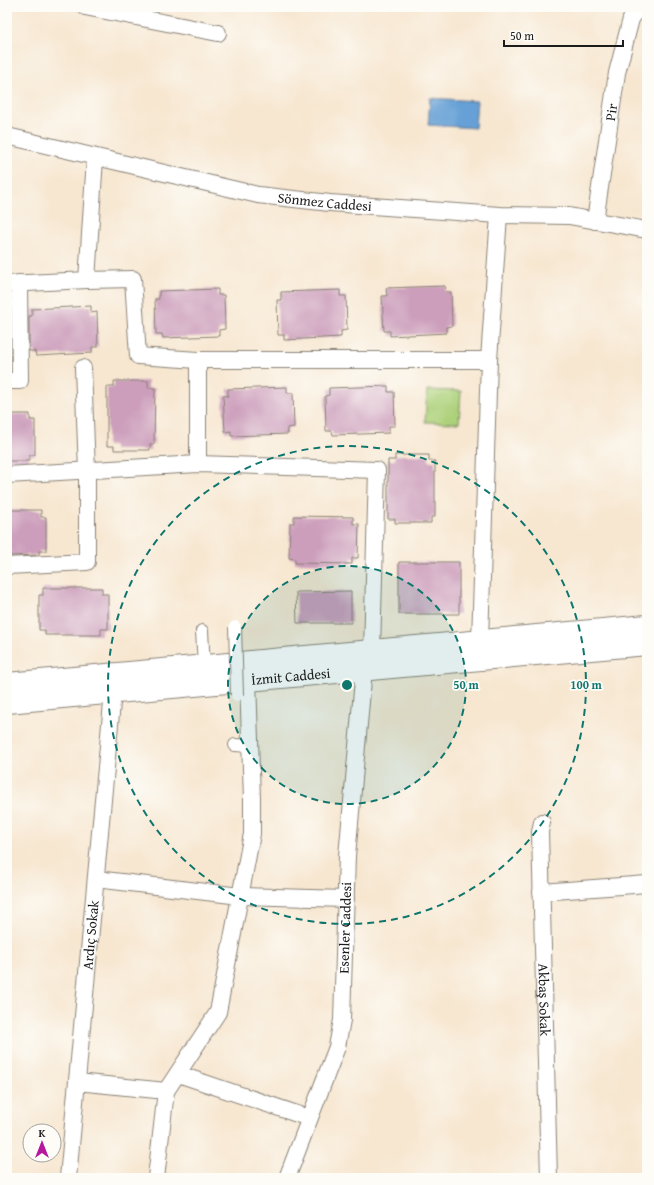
<svg xmlns="http://www.w3.org/2000/svg" width="654" height="1185" viewBox="0 0 654 1185" font-family="'Gentium Book Plus',serif">
	<style>
		.green { fill: #add17a; stroke: #64764b }
		.water { fill: #66a0d6; stroke: #415e79 }
		.building { fill: #cc9ebb }
		.lines { fill: none; stroke-linecap: round; stroke-linejoin: round }
		.pedestrian-casing { stroke: #8a8276; stroke-width: 14 }
		.minor-casing { stroke: #8a8276; stroke-width: 18 }
		.secondary-casing { stroke: #8a8276; stroke-width: 24 }
		.pedestrian { stroke: #fff; stroke-width: 12 }
		.minor { stroke: #fff; stroke-width: 16 }
		.secondary { stroke: #fff; stroke-width: 22 }
		.pedestrian-bridge-casing { stroke: #8a8276; stroke-width: 14; stroke-linecap: butt }
		.pedestrian-bridge { stroke: #fff; stroke-width: 12 }
		.ring { fill: none; stroke: #0f766e; stroke-width: 2; stroke-dasharray: 7 5 }
		.labels { text-anchor: middle; stroke-width: 3.5; stroke-linejoin: round; paint-order: stroke }
		.street-label { font-size: 14px; fill: #1c1c1c; stroke: #fdfcf7 }
		.centre { fill: #0f766e; stroke: #fdfcf7; stroke-width: 2 }
		.ring-label { font-size: 12px; text-anchor: middle; font-weight: bold; fill: #0f766e; stroke: #fdfcf7; stroke-width: 3.5; stroke-linejoin: round; paint-order: stroke }
	</style>
	<rect width="100%" height="100%" fill="#fdfcf7"/>
	<filter id="ink" filterUnits="userSpaceOnUse"><feTurbulence type="fractalNoise" baseFrequency=".025" numOctaves="2"/><feDisplacementMap in="SourceGraphic" scale="8" xChannelSelector="R" yChannelSelector="G"/><feConvolveMatrix kernelMatrix="1 2 1 2 8 2 1 2 1" color-interpolation-filters="sRGB"/></filter>
	<filter id="wash" filterUnits="userSpaceOnUse"><feTurbulence type="fractalNoise" baseFrequency=".012" numOctaves="4" result="noise"/><feDisplacementMap in="SourceGraphic" scale="16" xChannelSelector="R" yChannelSelector="G"/><feGaussianBlur stdDeviation="0.9" result="paint"/><feColorMatrix in="noise" values="0 0 0 0 0 0 0 0 0 0 0 0 0 0 0 0 0 1.4 0 .05"/><feComposite in="paint" operator="in"/></filter>
	<g filter="url(#wash)">
		<rect width="100%" height="100%" fill="#f7e7d1"/>
		<!-- green -->
		<path class="green" d="M427 390 461 391 459 423 425 422Z"/>
		<!-- water -->
		<path class="water" d="M430 98 477 101 475 128 428 125Z"/>
		<g id="blocks">
			<!-- building -->
			<path class="building" d="M445 286 446 292H451L452 326 446 327V333L390 336V331H384L382 296H387L386 288Z
				M218 289V295H224L225 329 219 330V336L163 338 162 334H156L155 299H159V291Z
				M340 290V296H346L347 330 341 331V337L284 340V335H278L277 300H281V292Z
				M91 306V313L97 312 98 347H92V353L36 356 35 351H29V316H32V309Z
				M114 381H148V388H155L154 444H150V450H114V446H107V387H114Z
				M388 386V392H394L395 426H389V433L333 435 332 431H326L325 396 329 395V388Z
				M287 387V393H293L294 427 287 428 288 434 231 436V431L225 432 223 396H228V389Z
				M7 414H30V420H35V455H29V461H7Z
				M395 455H429V461H435V517H431V523H395V519H388V460H395Z
				M7 510H41V517H46V551H39V555L7 556Z
				M294 516 353 517V524H359L358 558H352V564L295 563V559L289 558 290 523H294Z
				M399 562H459V614H399Z
				M43 588H102V594H108V629H101V635H45V630H39V595H43Z
				M351 591V623H297L296 592Z"/>
		</g>
	</g>
	<g filter="url(#ink)">
		<use href="#blocks" fill-opacity="0" stroke="#8a8276" stroke-width="1"/>
		<g class="lines">
			<!-- pedestrian casing -->
			<g class="pedestrian-casing">
				<path id="pedestrian" d="M202 631 204 666
					M235 745 250 746"/>
			</g>
			<!-- minor casing -->
			<g class="minor-casing">
				<g id="minor">
					<path d="M85 7 218 33"/>
					<path id="s1" d="M7 136 258 195 330 203 499 215 569 216 647 230"/>
					<path id="s2" d="M595 221 617 73 631 19 639 7"/>
					<path d="M87 280 133 279 138 356 198 360"/>
					<path d="M7 284 87 280 95 158"/>
					<path d="M7 381H20L19 283"/>
					<path d="M198 464V360H489"/>
					<path d="M7 475 198 464 377 470 372 650"/>
					<path d="M7 566 87 562V471L83 368"/>
					<path d="M480 641 489 360 499 215"/>
					<path id="s3" d="M542 822 540 832 549 1178"/>
					<path d="M96 879 240 896 346 899"/>
					<path d="M541 892 647 884"/>
					<path d="M178 1074 309 1118"/>
					<path d="M77 1082 166 1091"/>
					<path id="s4" d="M68 1178 113 692"/>
					<path d="M156 1178 166 1091 218 1012 252 834V799L248 680"/>
					<path id="s5" d="M287 1178 337 1047 342 1020 347 856 364 669"/>
				</g>
			</g>
			<!-- secondary casing -->
			<g class="secondary-casing">
				<g id="secondary">
					<path d="M7 684 647 626"/>
					<path id="s6" d="M7 702 647 644"/>
				</g>
			</g>
			<!-- pedestrian -->
			<use href="#pedestrian" class="pedestrian"/>
			<!-- minor -->
			<use href="#minor" class="minor"/>
			<!-- secondary -->
			<use href="#secondary" class="secondary"/>
			<!-- pedestrian-bridge casing -->
			<g class="pedestrian-bridge-casing">
				<path id="pedestrian-bridge" d="M235 627 237 695"/>
			</g>
			<!-- pedestrian-bridge -->
			<use href="#pedestrian-bridge" class="pedestrian-bridge"/>
		</g>
	</g>
	<!-- distance rings -->
	<circle cx="347" cy="685" r="119" fill="#0f766e" fill-opacity=".12"/>
	<g class="ring">
		<circle cx="347" cy="685" r="119"/>
		<circle cx="347" cy="685" r="239"/>
	</g>
	<g class="labels">
		<!-- street labels -->
		<g class="street-label">
			<text dy="5" stroke="none"><textPath href="#s2" startOffset="110">Pir</textPath></text>
			<text dy="5" stroke="none"><textPath href="#s1" startOffset="325">Sönmez Caddesi</textPath></text>
			<text dy="5" stroke="none"><textPath href="#s6" startOffset="285">İzmit Caddesi</textPath></text>
			<text dy="5" stroke="none"><textPath href="#s5" startOffset="260">Esenler Caddesi</textPath></text>
			<text dy="5" stroke="none"><textPath href="#s4" startOffset="244">Ardıç Sokak</textPath></text>
			<text dy="5" stroke="none"><textPath href="#s3" startOffset="178">Akbaş Sokak</textPath></text>
		</g>
	</g>
	<circle cx="347" cy="685" r="6" class="centre"/>
	<g class="ring-label">
		<text x="466" y="689">50 m</text>
		<text x="586" y="689">100 m</text>
	</g>
	<!-- margin -->
	<rect width="654" height="1185" fill="none" stroke="#fdfcf7" stroke-width="24"/>
	<!-- north arrow -->
	<g transform="translate(42 1143)"><circle r="19" fill="#fdfcf7" stroke="#a3a29f"/>
	<path d="M0-3L7 15L0 10L-7 15Z" fill="#b5179e"/>
	<text y="-6" font-size="11" font-weight="bold" text-anchor="middle" fill="#1c1c1c">K</text>
	</g>
	<!-- scale -->
	<path d="M504 40v6h119v-6" fill="none" stroke="#1c1c1c" stroke-width="2"/>
	<text x="510" y="40" font-size="12" fill="#1c1c1c" stroke="#fdfcf7" stroke-width="3" paint-order="stroke">50 m</text>
</svg>
